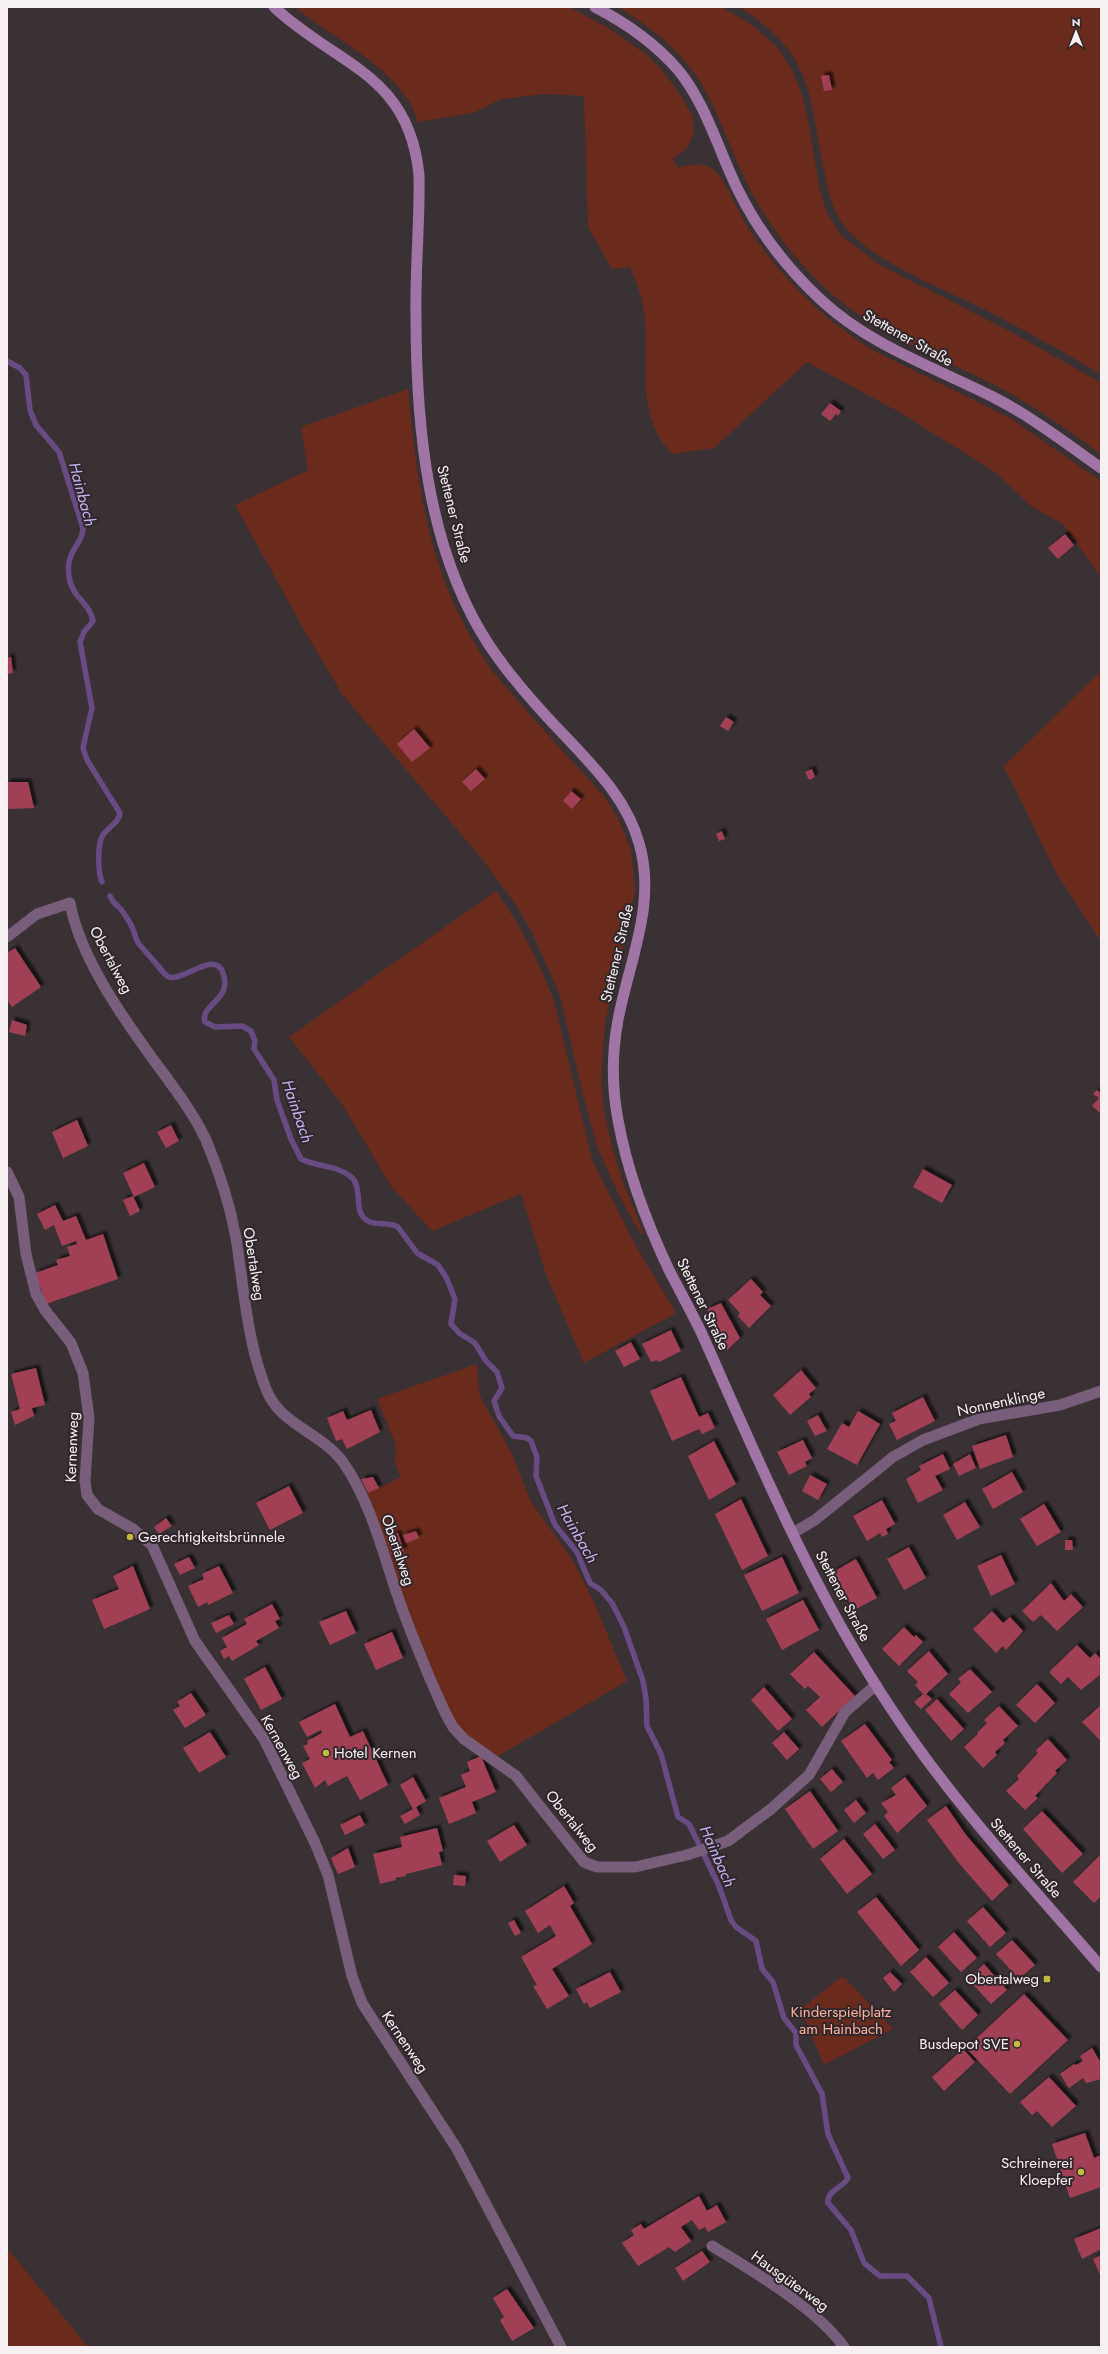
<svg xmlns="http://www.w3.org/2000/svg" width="1108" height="2354" viewBox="0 0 1108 2354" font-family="Jost,sans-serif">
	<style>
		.green { fill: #6b2b1c }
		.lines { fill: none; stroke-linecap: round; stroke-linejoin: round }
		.stream { stroke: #694b84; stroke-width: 5.5 }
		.building { fill: #a14154; filter: url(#shadow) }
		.minor { stroke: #795e7c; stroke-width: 11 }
		.secondary { stroke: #a074a5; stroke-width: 11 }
		.poi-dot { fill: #c5bc3d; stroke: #2f272b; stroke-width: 1.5 }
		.labels { text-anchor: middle; stroke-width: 4; stroke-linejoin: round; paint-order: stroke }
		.street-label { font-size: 15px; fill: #f6f0f3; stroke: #2f272b }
		.poi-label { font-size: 15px; fill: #f6f0f3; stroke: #2f272b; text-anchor: end }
		.park-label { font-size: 15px; fill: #fdb09d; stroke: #2f272b }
		.water-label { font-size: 16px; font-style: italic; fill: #c7b2f4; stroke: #2f272b }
	</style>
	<defs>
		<filter id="shadow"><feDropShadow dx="3.5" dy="-3.5" stdDeviation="1" flood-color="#0009"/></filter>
	</defs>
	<rect width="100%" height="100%" fill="#3a3135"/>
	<!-- green -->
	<path class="green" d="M295 7H569L605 26 647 55 665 74 679 93 692 115 694 133 687 148 673 159 678 168C691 164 703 161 715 171 726 180 740 217 750 231 783 280 824 320 874 351L1010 418 1101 481V577L1063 524 1031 506 995 472 901 413 807 362 714 448 672 454C636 416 648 367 645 320 644 301 637 284 630 267L612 269 588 227 584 96 543 94 501 99 473 113 418 122C415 115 413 108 410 102 381 59 334 39 295 7Z
		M618 7H722L753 26 778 48 793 72 803 98 809 126 820 192 827 213 842 236 880 265 1013 333 1101 383V454C1067 429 1033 405 995 385 931 353 870 333 817 280 792 255 769 225 752 193 734 159 723 122 704 88 684 53 653 28 618 7Z
		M739 7H1101V374C1062 351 1022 329 982 308 941 288 874 262 845 227 832 211 828 190 824 170 808 91 814 55 739 7Z
		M408 389C418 494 430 584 494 673L531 716 604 796 618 818 631 850 635 890 628 929 605 1022 601 1079 604 1112 612 1147 623 1182 644 1234 640 1233 619 1195 598 1149 583 1095 560 995 530 928 516 905 483 860 342 694 307 635 235 505 308 470 301 427Z
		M1101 671V942L1054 869 1012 782 1003 767Z
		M496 891 519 926 541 969 554 1001 592 1160 637 1248 676 1313 584 1363 547 1277 521 1194 432 1231 391 1186 342 1104 289 1037Z
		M477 1364 479 1394 512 1454 531 1502 572 1559 593 1600 627 1681 498 1756 469 1738 451 1716 406 1607 366 1494 401 1477 395 1463 396 1445 377 1399Z
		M841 1977 845 1978 893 2029 824 2065 801 2009Z
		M7 2248 88 2347H7Z"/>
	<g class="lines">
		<!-- stream -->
		<path class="stream" d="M7 361 20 368 26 375 30 410 36 425 59 452 83 528C83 545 65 550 69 576 71 597 90 603 93 621L84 632 80 642 92 708 83 748 87 760 120 813C119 823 108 827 103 835 97 843 98 873 102 882
			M110 896C114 906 119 905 123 912 126 917 130 922 132 927 135 932 135 939 139 944 146 952 152 959 159 967 162 971 165 975 169 977 183 982 216 949 223 973 233 1000 200 1004 205 1022L215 1027 242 1026 251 1031 255 1041 254 1049 274 1080 277 1100 291 1139 301 1159C317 1167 336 1165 350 1176 364 1187 353 1209 365 1219 375 1227 388 1221 398 1227L417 1253 438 1265 446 1277 455 1299 451 1324 459 1333 475 1343 486 1361 497 1372 502 1388 494 1401 499 1416 513 1436 527 1438 531 1441 537 1457 536 1476 555 1525 577 1552 590 1583 601 1590 612 1603 624 1627 643 1681 646 1699 647 1726 661 1754 678 1817 689 1824 719 1886 731 1920 736 1927 756 1941 762 1969 773 1982 784 2018 796 2033V2045L822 2094 828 2134 848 2178C844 2187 827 2190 828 2203L851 2230 864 2263 880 2276H907L929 2298 941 2347"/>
	</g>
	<!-- building -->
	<path class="building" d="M829 75 832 90 824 91 821 76Z
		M830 403 841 411 838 416 836 414 830 421 821 414Z
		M1065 534 1074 545 1058 559 1048 548Z
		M11 657 13 673 7 674V658Z
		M726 717 734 722 728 731 720 726Z
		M414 729 430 748 412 762 397 744Z
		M476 769 485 779 471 791 462 782Z
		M812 769 815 777 809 780 805 772Z
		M7 782H28L34 808 7 809Z
		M571 791 581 799 572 809 563 801Z
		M722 831 725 839 719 841 716 834Z
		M15 948 41 987 12 1007 7 1000V953Z
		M12 1020 27 1025 25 1036 9 1032Z
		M1097 1090 1101 1093 1100 1113 1092 1106 1099 1098 1093 1094Z
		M77 1120 88 1146 63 1158 52 1132Z
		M171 1125 179 1141 166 1148 157 1132Z
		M144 1163 155 1187 134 1197 123 1173Z
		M923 1169 952 1185 942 1203 913 1187Z
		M133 1196 140 1211 130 1216 123 1200Z
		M55 1205 63 1221 76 1216 86 1240 103 1234 118 1279 46 1304 35 1273 58 1265 56 1260 70 1256 67 1247 77 1244 76 1241 62 1246 54 1225 45 1230 37 1214Z
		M751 1279 763 1292 760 1295 771 1306 749 1328 738 1316 740 1313 728 1300Z
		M721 1303 740 1338 727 1350 707 1309Z
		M671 1330 681 1351 659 1362 657 1360 651 1362 642 1344Z
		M631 1342 640 1359 624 1367 615 1351Z
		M36 1368 45 1405 32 1408 34 1416 15 1425 11 1412 20 1409 11 1374Z
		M801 1370 816 1388 809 1394 811 1397 790 1415 773 1395Z
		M681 1377 699 1417 708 1413 715 1428 702 1434 699 1429 672 1441 650 1391Z
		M923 1397 935 1421 897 1440 889 1424 896 1421 892 1413Z
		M371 1410 380 1432 347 1449 342 1439 336 1441 327 1418 343 1411 347 1420Z
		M858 1411 880 1424 857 1465 827 1449 842 1423 849 1427Z
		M818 1415 827 1431 815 1436 807 1421Z
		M1006 1435 1013 1457 980 1469 972 1446Z
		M803 1440 812 1458 805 1462 807 1466 789 1475 777 1452Z
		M714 1441 736 1484 709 1500 688 1456Z
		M943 1454 950 1469 935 1476 943 1490 918 1503 906 1479 921 1470 919 1466Z
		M970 1454 976 1468 959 1476 953 1464Z
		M1012 1472 1023 1492 993 1509 982 1489Z
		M810 1475 827 1484 818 1500 802 1491Z
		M373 1477 379 1488 368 1493 361 1479Z
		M289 1486 303 1513 270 1530 256 1503Z
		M741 1499 768 1556 742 1570 715 1514Z
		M882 1500 895 1524 886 1529 888 1534 882 1537 880 1533 867 1541 853 1516Z
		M965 1502 980 1527 957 1540 943 1515Z
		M1044 1504 1061 1532 1037 1546 1020 1519Z
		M166 1518 172 1526 159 1534 154 1527Z
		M416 1531 419 1538 406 1543 403 1535Z
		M398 1533 404 1551 392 1555 386 1537Z
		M1065 1540H1072L1073 1550H1065Z
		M909 1547 926 1578 904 1590 887 1559Z
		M1001 1555 1015 1584 991 1596 977 1566Z
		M189 1557 195 1568 180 1575 174 1564Z
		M782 1557 799 1593 762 1611 744 1575Z
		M856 1559 877 1598 854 1610 833 1572Z
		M133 1566 150 1609 104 1629 92 1600 119 1589 113 1576Z
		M219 1566 233 1593 208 1605 207 1602 198 1607 188 1586 204 1579 202 1574Z
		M1051 1583 1064 1601 1071 1594 1083 1607 1057 1631 1041 1615 1033 1622 1022 1611Z
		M803 1600 819 1630 782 1650 766 1619Z
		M272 1604 280 1619 275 1621 279 1628 256 1641 259 1645 232 1661 229 1656 224 1659 220 1651 227 1647 222 1638 247 1624 244 1619Z
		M346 1611 356 1633 330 1645 319 1622Z
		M992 1611 1003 1623 1010 1617 1023 1631 1006 1650 1003 1646 996 1653 973 1629Z
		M229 1615 234 1624 216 1633 211 1623Z
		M904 1627 914 1637 916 1635 923 1642 899 1666 882 1649Z
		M392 1632 403 1658 376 1670 364 1644Z
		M1077 1645 1090 1658 1095 1653 1101 1659V1674L1081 1690 1068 1677 1061 1684 1049 1672Z
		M929 1651 948 1674 926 1694 932 1699 921 1709 914 1702 923 1694 915 1685 918 1682 907 1671Z
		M814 1652 855 1696 822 1727 806 1710 820 1697 808 1686 805 1689 790 1674Z
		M265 1667 282 1699 261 1710 244 1679Z
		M970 1669 992 1692 968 1713 949 1694 961 1682 958 1679Z
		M1037 1684 1055 1703 1035 1723 1016 1705Z
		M764 1687 792 1719 778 1731 751 1700Z
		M191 1693 206 1715 185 1728 173 1710 180 1706 177 1702Z
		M937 1699 964 1729 951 1741 925 1710Z
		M335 1704 350 1737 363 1731 388 1785 360 1800 347 1776 328 1786 325 1780 315 1788 302 1763 310 1759 303 1746 308 1744 307 1741 322 1733 321 1730 307 1737 299 1722Z
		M1101 1705V1741L1082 1722Z
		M999 1706 1018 1726 1003 1740 1005 1743 995 1752 997 1755 983 1768 964 1747 978 1734 977 1733 987 1723 984 1720Z
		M865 1724 892 1760 889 1762 894 1768 878 1780 873 1773 867 1778 841 1741Z
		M210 1732 226 1757 199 1773 183 1748Z
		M784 1732 799 1749 787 1760 772 1743Z
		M1048 1739 1067 1760 1055 1771 1057 1773 1035 1796 1038 1798 1025 1810 1006 1791 1019 1779 1017 1776 1038 1753 1036 1750Z
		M481 1756 496 1792 472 1802 476 1813 449 1824 439 1798 466 1787 461 1775 470 1771 467 1762Z
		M832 1769 843 1782 831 1792 820 1779Z
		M413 1777 426 1801 416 1807 420 1815 405 1824 400 1816 413 1809 400 1785Z
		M905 1777 927 1806 897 1833 884 1816 888 1812 881 1803 896 1795 891 1788Z
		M810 1791 838 1831 813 1849 785 1809Z
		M856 1800 866 1813 854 1823 844 1810Z
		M946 1806 966 1835 1009 1885 992 1901 958 1862 927 1820Z
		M1042 1811 1083 1854 1062 1873 1023 1829Z
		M360 1815 365 1825 345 1835 340 1825Z
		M875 1824 895 1850 883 1859 863 1834Z
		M514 1825 527 1845 500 1862 487 1841Z
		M437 1828 443 1851 439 1852 442 1865 406 1874V1876L395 1878 396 1880 380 1884 373 1854 402 1847 400 1837Z
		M844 1839 872 1874 847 1894 820 1859Z
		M348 1848 355 1867 338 1874 331 1858Z
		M1101 1854V1896L1094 1903 1073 1882Z
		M454 1875 466 1876 465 1886 453 1885Z
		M564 1886 574 1903 570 1906 592 1944 552 1969 569 1996 547 2009 533 1986 537 1985 521 1957 556 1936 550 1925 538 1933 525 1911Z
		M876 1897 919 1950 901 1966 857 1912Z
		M983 1907 1006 1933 990 1947 967 1921Z
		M514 1920 521 1933 515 1936 508 1923Z
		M954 1932 977 1958 961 1972 938 1947Z
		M1012 1940 1035 1965 1019 1979 996 1954Z
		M926 1957 949 1983 933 1997 910 1972Z
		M984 1964 1007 1990 991 2004 968 1979Z
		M610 1972 621 1992 590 2008 587 2002 584 2004 576 1989Z
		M890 1972 902 1984 894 1992 883 1978Z
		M955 1990 978 2015 962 2030 939 2004Z
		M1024 1994 1068 2040 1010 2094 966 2048Z
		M1092 2048 1101 2063V2079L1086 2083 1083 2078 1069 2088 1060 2074 1074 2064 1076 2065 1083 2061 1080 2056Z
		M963 2049 975 2062 944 2091 932 2077Z
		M1049 2077 1076 2106 1052 2127 1037 2111 1032 2115 1020 2102Z
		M1085 2133 1094 2158 1101 2155V2187L1070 2198 1052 2144Z
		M699 2196 707 2211 717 2205 726 2222 708 2232 705 2227 699 2230 692 2220 681 2227 691 2241 675 2252 669 2247 638 2266 622 2243 634 2235 631 2230 641 2224 644 2229Z
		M1101 2228V2249L1082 2259 1074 2239Z
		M702 2251 710 2262 683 2281 675 2268Z
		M1101 2255V2277L1093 2259Z
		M507 2289 534 2328 512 2341 500 2320 504 2317 493 2298Z"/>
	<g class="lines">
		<!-- minor -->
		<path class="minor" d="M7 937 37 914 70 903C80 958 125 1021 158 1066 175 1089 194 1114 206 1140 219 1171 230 1205 236 1238 244 1289 247 1341 266 1389 280 1426 324 1433 345 1465 371 1504 382 1550 397 1594 407 1624 419 1652 431 1681 438 1696 444 1713 453 1727L464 1739 516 1776 584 1862 597 1867H635L687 1855 728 1841 771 1809 809 1775 845 1712 876 1685
			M7 1172 19 1197 26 1254 36 1294 45 1310 71 1343 83 1373 89 1418 85 1481 87 1495 98 1509 133 1529 152 1545 195 1641 264 1739 315 1843 328 1875 352 1976 362 2003 457 2149 561 2347
			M793 1533 815 1520 893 1457 923 1440 979 1419 1060 1405 1101 1391
			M712 2246C752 2270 818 2310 844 2347"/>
		<!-- secondary -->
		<path class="secondary" d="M274 7C337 66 409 73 419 175 420 222 415 269 416 316 416 426 427 550 489 645 511 678 538 708 566 737 596 769 627 800 639 843 657 904 629 961 618 1020 612 1052 612 1088 618 1120 627 1170 648 1226 670 1272 681 1293 692 1313 702 1334 759 1462 814 1594 892 1710 953 1803 1029 1883 1101 1967
			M595 7C626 23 656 44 679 71 707 106 719 152 739 192 759 232 787 268 820 299 870 346 934 367 995 398 1032 417 1067 444 1101 468"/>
	</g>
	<!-- markers -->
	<g class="poi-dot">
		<circle cx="130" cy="1537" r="4"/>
		<circle cx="326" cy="1753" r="4"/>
		<rect x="1043" y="1975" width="8" height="8" rx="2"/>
		<circle cx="1017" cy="2044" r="4"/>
		<circle cx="1081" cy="2172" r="4"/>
	</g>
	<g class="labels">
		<!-- street labels -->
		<g class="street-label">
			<text transform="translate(908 338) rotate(29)" y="5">Stettener Straße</text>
			<text transform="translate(454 514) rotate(76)" y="5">Stettener Straße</text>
			<text transform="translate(617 953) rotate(-77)" y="5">Stettener Straße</text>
			<text transform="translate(111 960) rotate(62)" y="5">Obertalweg</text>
			<text transform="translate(254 1264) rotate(81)" y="5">Obertalweg</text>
			<text transform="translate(703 1304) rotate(64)" y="5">Stettener Straße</text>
			<text transform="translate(1001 1402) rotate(-12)" y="5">Nonnenklinge</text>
			<text transform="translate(72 1447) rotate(-88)" y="5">Kernenweg</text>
			<text transform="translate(398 1550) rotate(71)" y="5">Obertalweg</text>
			<text transform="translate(843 1596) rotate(62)" y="5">Stettener Straße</text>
			<text transform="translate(282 1747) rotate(61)" y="5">Kernenweg</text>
			<text transform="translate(572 1821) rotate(51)" y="5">Obertalweg</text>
			<text transform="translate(1026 1858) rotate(49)" y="5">Stettener Straße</text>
			<text transform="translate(405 2042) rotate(56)" y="5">Kernenweg</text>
			<text transform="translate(790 2281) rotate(36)" y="5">Hausgüterweg</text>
		</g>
		<!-- poi labels -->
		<g class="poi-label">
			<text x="138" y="1542" text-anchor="start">Gerechtigkeitsbrünnele</text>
			<text x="334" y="1758" text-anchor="start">Hotel Kernen</text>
			<text x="1039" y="1984">Obertalweg</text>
			<text x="1009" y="2049">Busdepot SVE</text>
			<text x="1073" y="2168">Schreinerei<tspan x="1073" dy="17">Kloepfer</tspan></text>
		</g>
		<!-- park labels -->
		<g class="park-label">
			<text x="841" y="2017">Kinderspielplatz<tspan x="841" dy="17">am Hainbach</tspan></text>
		</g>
		<!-- water labels -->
		<g class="water-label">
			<text transform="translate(83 494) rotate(75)" y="6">Hainbach</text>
			<text transform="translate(298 1111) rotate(71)" y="6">Hainbach</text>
			<text transform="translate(578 1533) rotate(60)" y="6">Hainbach</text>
			<text transform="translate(718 1856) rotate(66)" y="6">Hainbach</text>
		</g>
	</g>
	<!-- border -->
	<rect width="1108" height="2354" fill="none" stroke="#f6f0f3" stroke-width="16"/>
	<!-- north arrow -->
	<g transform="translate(1076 32)" stroke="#2f272b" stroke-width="3" paint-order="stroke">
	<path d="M0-3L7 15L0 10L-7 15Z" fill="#f6f0f3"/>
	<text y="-6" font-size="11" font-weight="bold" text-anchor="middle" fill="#f6f0f3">N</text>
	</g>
</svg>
